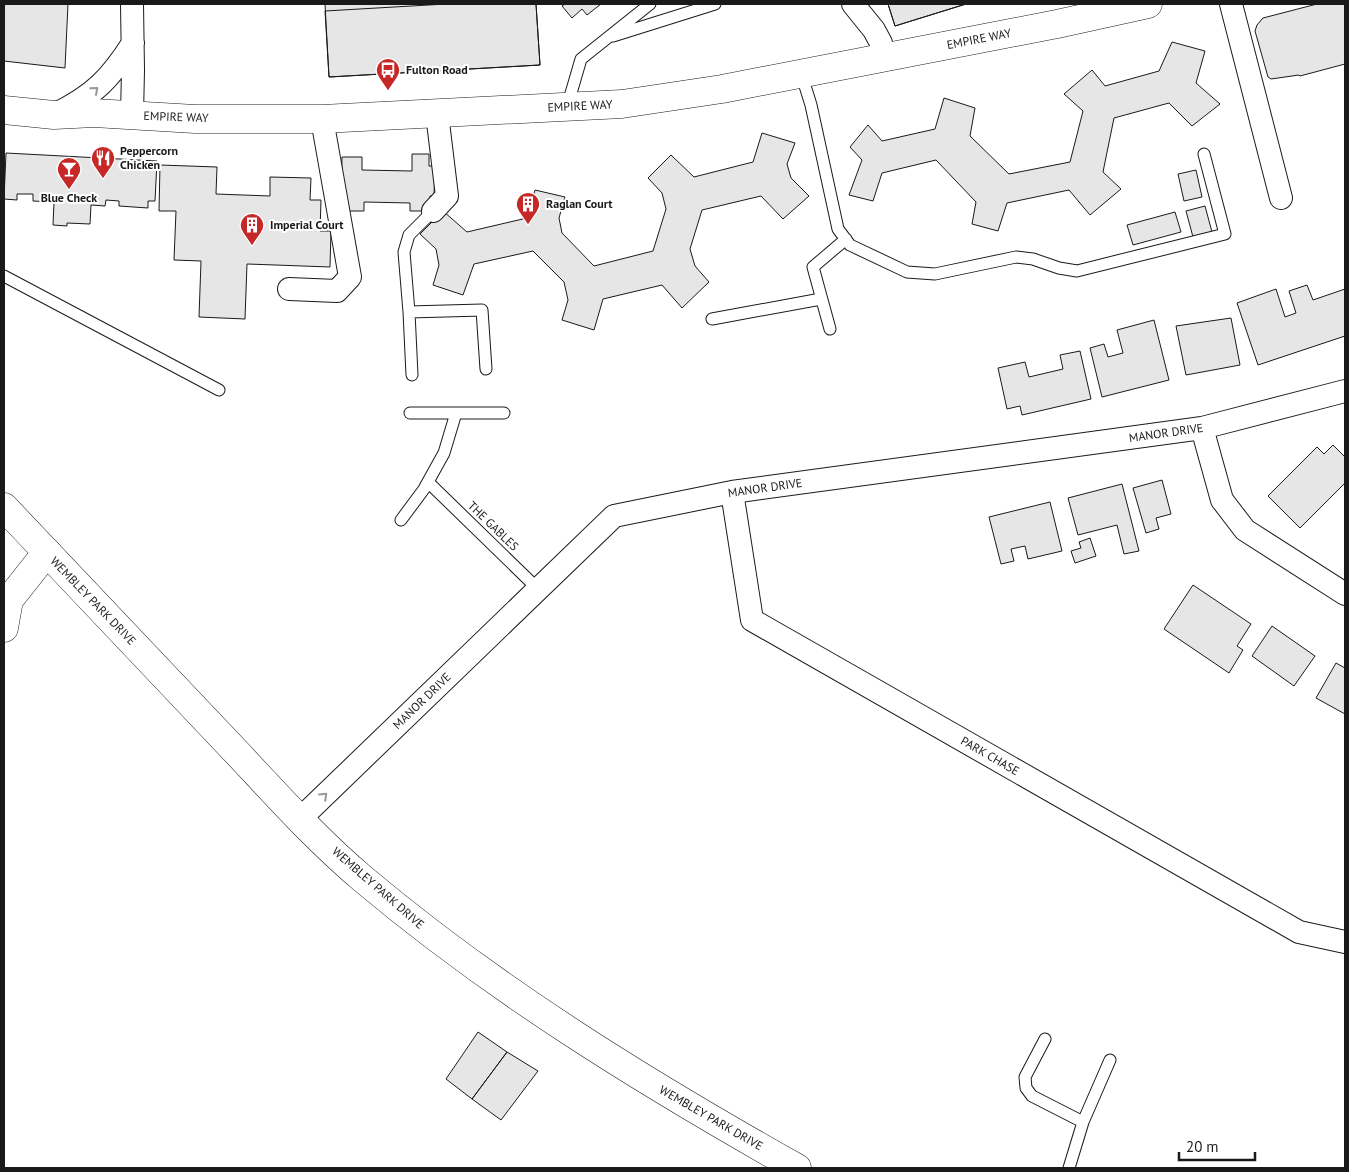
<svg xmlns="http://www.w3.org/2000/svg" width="1349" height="1172" viewBox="0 0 1349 1172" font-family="'PT Sans',sans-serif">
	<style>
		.building { fill: #e6e6e6; stroke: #1a1a1a }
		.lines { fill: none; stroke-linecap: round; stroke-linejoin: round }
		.service-casing { stroke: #1a1a1a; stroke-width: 13 }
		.minor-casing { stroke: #1a1a1a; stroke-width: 24 }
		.tertiary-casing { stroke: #1a1a1a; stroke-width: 29 }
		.primary-casing { stroke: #1a1a1a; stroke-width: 29 }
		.service { stroke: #fff; stroke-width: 11 }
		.minor { stroke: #fff; stroke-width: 22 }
		.tertiary { stroke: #fff; stroke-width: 28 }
		.primary { stroke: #fff; stroke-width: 28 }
		.oneway { stroke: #989898 }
		.labels { text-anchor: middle; stroke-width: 4; stroke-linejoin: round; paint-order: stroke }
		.street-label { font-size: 12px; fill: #1a1a1a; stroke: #fff }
		.poi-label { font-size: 12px; font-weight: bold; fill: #1a1a1a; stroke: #fff; text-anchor: start }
	</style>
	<rect width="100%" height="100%" fill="#fff"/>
	<!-- building -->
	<path class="building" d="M4 4H68L65 68 4 61Z
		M325 4H536L540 65 329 77Z
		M446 4H536L540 65 329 77 325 11Z
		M565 4H601L587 15 582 9 572 18 562 6Z
		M888 4H966L895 26Z
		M888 4H966L895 26Z
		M1317 4H1345V64L1300 76 1299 75 1271 79 1268 77 1255 31 1257 25 1263 18Z
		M1172 42 1205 51 1196 83 1220 104 1192 126 1169 103 1114 118 1103 172 1121 189 1090 215 1069 190 1007 203 998 231 972 224 976 202 936 160 882 173 873 201 849 195 862 160 850 147 868 125 882 141 935 129 944 98 975 108 970 136 1009 174 1070 162 1083 111 1064 94 1092 70 1105 86 1159 71Z
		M762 133 795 143 787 164 791 178 809 196 783 219 761 196 702 210 690 249 695 266 709 282 682 308 662 285 603 299 594 330 562 320 568 300 564 282 533 251 474 264 463 295 433 285 439 265 436 249 420 234 443 211 467 232 527 218 535 190 565 197 559 218 562 233 594 266 653 251 666 209 662 193 648 178 671 155 694 177 753 162Z
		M6 153 157 161 155 201H148V208L119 206V201L106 200 105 206 91 205 90 224 67 223V226L53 225 54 202 33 201V194H17V200L4 199Z
		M412 154H429V166H435L434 196H430V211H410V203L364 202V211H341L342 157H362V170L412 171Z
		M160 165 217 167 216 194 270 196V177L311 178 310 200H321L320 231H331L330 267 247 264 245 319 199 317 201 261 174 260 176 211H159Z
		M1196 170 1202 197 1184 201 1178 174Z
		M1205 206 1212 232 1193 237 1186 211Z
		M1175 212 1181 232 1133 245 1127 225Z
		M1307 285 1313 300 1345 289V336L1258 365 1237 303 1276 289 1285 317 1296 313 1289 291Z
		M1231 318 1240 365 1186 375 1176 326Z
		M1154 320 1169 380 1102 397 1090 348 1104 344 1108 357 1123 353 1117 330Z
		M1080 351 1091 399 1022 415 1020 406 1007 409 998 368 1025 362 1029 377 1063 369 1060 355Z
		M1333 445 1345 457V483L1300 528 1268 496 1317 447 1324 454Z
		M1162 480 1171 514 1156 518 1159 529 1146 533 1133 488Z
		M1122 484 1139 551 1124 554 1117 525 1078 535 1068 498Z
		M1050 502 1062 551 1028 559 1025 546 1011 549 1014 561 1001 564 989 517Z
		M1090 538 1096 556 1075 563 1071 551 1081 548 1079 542Z
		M1193 585 1251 624 1237 646 1243 650 1229 673 1164 629Z
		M1272 626 1315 656 1294 686 1252 656Z
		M1336 663 1345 668V714L1316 698Z
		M478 1032 507 1052 472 1099 446 1079Z
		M507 1052 538 1071 501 1120 472 1099Z"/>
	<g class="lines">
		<!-- service casing -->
		<g class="service-casing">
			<path id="service" d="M613 36 715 4
				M801 73 811 105 838 229 850 245 907 272 935 274 1016 257 1033 259 1059 268 1077 271 1225 234 1204 154
				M567 107 581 59 650 4
				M433 211 409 235 404 252 409 312 482 310 486 369
				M4 276 219 390
				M409 312 412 375
				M712 319 821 299
				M830 329 813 267 846 239
				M410 413H504
				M428 482 539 590
				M401 520 424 489 444 453 456 413
				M1045 1039 1025 1077 1026 1088 1032 1096 1083 1122
				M1069 1168 1083 1122 1110 1060"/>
		</g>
		<!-- minor casing -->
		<g class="minor-casing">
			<path id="minor" d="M853 4 874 30 881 43V58
				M1231 4 1281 198
				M56 114C94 95 110 79 133 43
				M132 115 133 70 132 4
				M433 211 447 196 437 114
				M289 289 337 291 350 277 322 119
				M1202 428 1222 500 1245 530 1345 594
				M732 492 752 620 1299 932 1345 942
				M300 819 614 516 732 492 1202 428 1345 391"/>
		</g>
		<!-- tertiary casing -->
		<g class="tertiary-casing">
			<path id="tertiary" d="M4 628 9 600 47 552"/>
		</g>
		<!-- primary casing -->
		<g class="primary-casing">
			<path id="primary" d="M4 110 54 115 94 113 195 119H322L622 104 722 89 1057 24 1148 4
				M4 507C77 584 150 661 223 738 268 785 313 837 363 879 496 991 646 1083 797 1168"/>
		</g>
		<!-- service -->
		<use href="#service" class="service"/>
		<!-- minor -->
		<use href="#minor" class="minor"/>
		<!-- tertiary -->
		<use href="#tertiary" class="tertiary"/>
		<!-- primary -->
		<use href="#primary" class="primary"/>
	</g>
	<!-- one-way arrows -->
	<defs><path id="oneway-chevron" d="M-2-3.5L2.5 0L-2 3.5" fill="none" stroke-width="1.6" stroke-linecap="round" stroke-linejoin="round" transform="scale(1.25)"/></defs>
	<g class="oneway">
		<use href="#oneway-chevron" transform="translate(95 90) rotate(-41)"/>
		<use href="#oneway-chevron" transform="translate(324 796) rotate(-44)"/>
	</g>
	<!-- icons -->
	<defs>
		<g id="bus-pin" transform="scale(1.25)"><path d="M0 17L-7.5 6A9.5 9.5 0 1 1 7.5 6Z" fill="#c62828" stroke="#fff"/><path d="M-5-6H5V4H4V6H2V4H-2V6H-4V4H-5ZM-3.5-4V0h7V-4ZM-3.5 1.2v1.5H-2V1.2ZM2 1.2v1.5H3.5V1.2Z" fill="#fff"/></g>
		<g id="restaurant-pin" transform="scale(1.25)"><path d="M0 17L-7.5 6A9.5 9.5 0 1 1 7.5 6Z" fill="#c62828" stroke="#fff"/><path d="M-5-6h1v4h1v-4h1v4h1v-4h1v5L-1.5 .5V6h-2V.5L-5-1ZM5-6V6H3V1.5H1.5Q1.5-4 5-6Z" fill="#fff"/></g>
		<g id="bar-pin" transform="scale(1.25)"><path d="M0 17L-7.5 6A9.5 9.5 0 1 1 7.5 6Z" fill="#c62828" stroke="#fff"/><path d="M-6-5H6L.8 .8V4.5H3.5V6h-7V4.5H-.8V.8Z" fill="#fff"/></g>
		<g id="building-pin" transform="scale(1.25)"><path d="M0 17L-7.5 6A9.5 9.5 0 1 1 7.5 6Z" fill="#c62828" stroke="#fff"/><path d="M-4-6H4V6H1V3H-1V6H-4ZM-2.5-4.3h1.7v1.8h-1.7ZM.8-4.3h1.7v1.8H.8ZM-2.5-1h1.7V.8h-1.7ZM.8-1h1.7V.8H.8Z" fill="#fff"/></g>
	</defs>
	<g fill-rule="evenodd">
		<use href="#bus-pin" x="388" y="70"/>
		<use href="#restaurant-pin" x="103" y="158"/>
		<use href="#bar-pin" x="69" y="169"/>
		<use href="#building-pin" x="528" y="204"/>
		<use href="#building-pin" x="252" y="225"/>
	</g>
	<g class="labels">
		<!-- street labels -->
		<g class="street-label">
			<text transform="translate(979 39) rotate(-11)" y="4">EMPIRE WAY</text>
			<text transform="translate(580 106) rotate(-3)" y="4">EMPIRE WAY</text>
			<text transform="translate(176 117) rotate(2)" y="4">EMPIRE WAY</text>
			<text transform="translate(1166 433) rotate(-8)" y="4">MANOR DRIVE</text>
			<text transform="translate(765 488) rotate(-8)" y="4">MANOR DRIVE</text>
			<text transform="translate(493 526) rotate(44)" y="4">THE GABLES</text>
			<text transform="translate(93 601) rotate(46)" y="4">WEMBLEY PARK DRIVE</text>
			<text transform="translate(422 701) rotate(-44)" y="4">MANOR DRIVE</text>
			<text transform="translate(990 756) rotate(30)" y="4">PARK CHASE</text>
			<text transform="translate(378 888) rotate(41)" y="4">WEMBLEY PARK DRIVE</text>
			<text transform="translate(711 1118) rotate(30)" y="4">WEMBLEY PARK DRIVE</text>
		</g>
		<!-- poi labels -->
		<g class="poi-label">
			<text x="406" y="74">Fulton Road</text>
			<text x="120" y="155">Peppercorn<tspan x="120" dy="14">Chicken</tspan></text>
			<text x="69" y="202" text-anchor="middle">Blue Check</text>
			<text x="546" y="208">Raglan Court</text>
			<text x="270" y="229">Imperial Court</text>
		</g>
	</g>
	<!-- border -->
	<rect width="1349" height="1172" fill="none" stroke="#1a1a1a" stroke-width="10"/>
	<!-- scale -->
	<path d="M1179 1152v8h76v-8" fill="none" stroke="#1a1a1a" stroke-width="2.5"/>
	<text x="1186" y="1152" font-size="15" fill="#1a1a1a" stroke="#ffffff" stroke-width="4" paint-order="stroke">20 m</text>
</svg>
